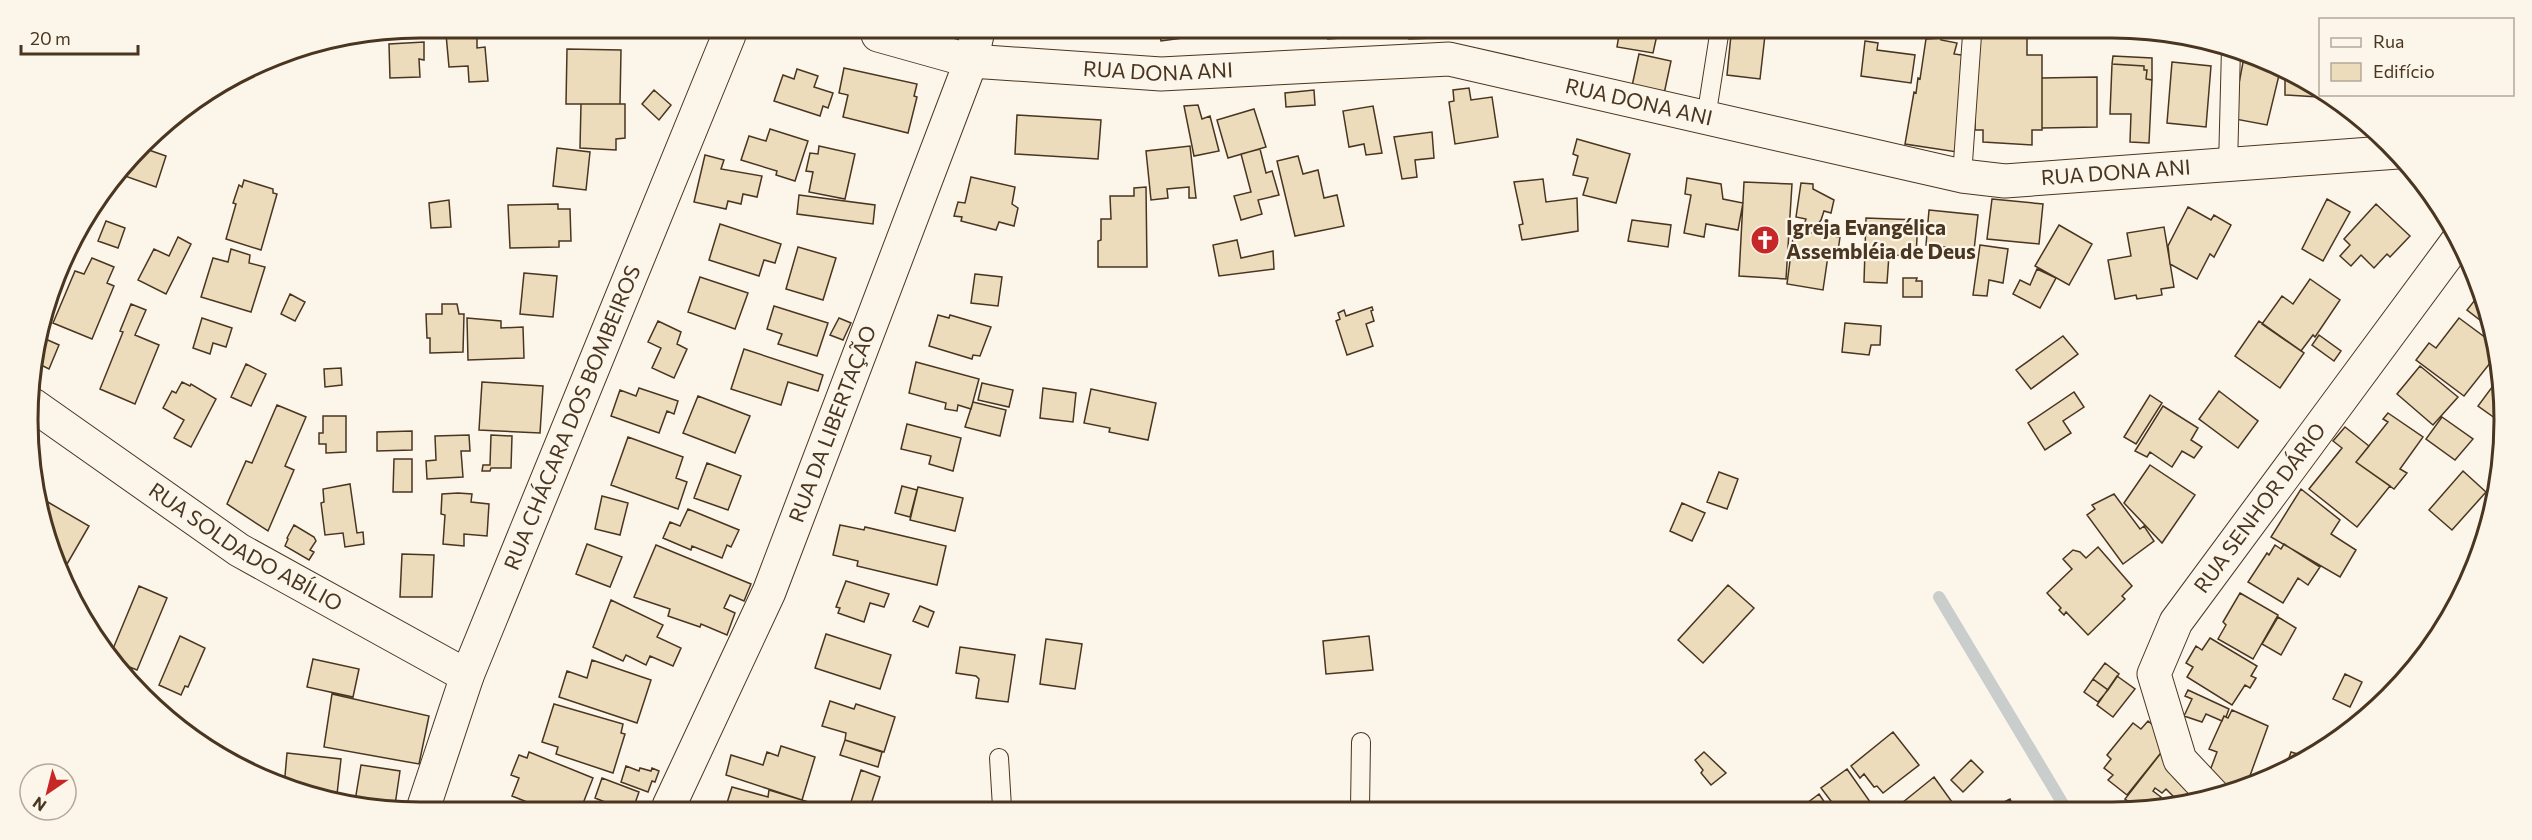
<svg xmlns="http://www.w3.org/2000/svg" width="2532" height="840" viewBox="0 0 2532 840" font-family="Commissioner,sans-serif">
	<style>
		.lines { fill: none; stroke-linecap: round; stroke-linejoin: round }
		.stream { stroke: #c9cecd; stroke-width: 12 }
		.building { fill: #ecdcbc; stroke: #4a3520; stroke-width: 1.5 }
		.service-casing { stroke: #4a3520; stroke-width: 20 }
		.minor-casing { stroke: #4a3520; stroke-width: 35 }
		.service { stroke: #fbf6e9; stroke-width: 18 }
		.minor { stroke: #fbf6e9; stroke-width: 33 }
		.labels { text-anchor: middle; stroke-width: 4.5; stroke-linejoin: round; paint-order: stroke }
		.street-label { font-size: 21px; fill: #4a3520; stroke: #fbf6e9 }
		.poi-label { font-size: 21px; font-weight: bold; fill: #4a3520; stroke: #fbf6e9; text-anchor: start }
		.rim { fill: none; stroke: #4a3520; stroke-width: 3 }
	</style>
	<rect width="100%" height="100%" fill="#fbf6e9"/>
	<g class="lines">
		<!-- stream -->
		<path class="stream" d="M1939 597 2066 809"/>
	</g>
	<!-- building -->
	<path class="building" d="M446 34 477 36V48L485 47 488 81 469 82 468 66 449 67Z
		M1160 35H1197L1198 36 1161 41Z
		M1329 35H1385L1328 39Z
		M1409 35H1432V38L1409 39Z
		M1619 35H1657L1653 53 1617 47Z
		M1731 35H1765L1760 79 1727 75Z
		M1976 35 2027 37V55H2042V130H2032V145L1983 142V130H1975Z
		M1941 38V40L1957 43 1954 54 1968 56 1957 152 1905 144 1914 92 1916 93 1918 78 1920 79 1926 39Z
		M1865 41 1878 43 1877 50 1915 55 1911 83 1861 76Z
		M424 42V60L419 59 420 77 390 78 389 44Z
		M567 49 621 50 620 104H566Z
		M2245 52 2263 57 2281 67 2267 125 2235 119V104Z
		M1639 54 1671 61 1664 94 1632 86Z
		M2113 56 2152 58V80L2146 79 2147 70H2144V66L2112 64Z
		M2172 62 2211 66 2206 127 2167 123Z
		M2112 64 2144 66V70H2147L2146 79 2152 80 2149 143 2130 142 2131 114H2110Z
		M844 68 917 84 914 96 917 97 908 133 843 117 848 95 839 93Z
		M797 69 818 76 814 87 833 93 828 108 823 106 820 116 774 101 783 75 794 79Z
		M2285 69 2320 88V94H2332L2337 98 2285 95Z
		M2097 77V127L2042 128V78Z
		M1469 88 1471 100 1492 97 1498 137 1455 144 1449 102 1454 101 1453 90Z
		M654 90 671 105 659 120 642 104Z
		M1314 90 1315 105 1286 107 1285 93Z
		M581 104H625V138L616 139V150L580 148Z
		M1198 105 1202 119 1210 116 1219 151 1194 156 1184 106Z
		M1373 106 1382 153 1366 155 1364 144 1349 147 1343 111Z
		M1254 109 1266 147 1228 158 1217 120Z
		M1017 115 1101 120 1098 159 1015 154Z
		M770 129 808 141 795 181 776 175 777 171 741 160 749 136 766 141Z
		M1432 132 1434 158 1415 160 1417 177 1402 179 1394 137Z
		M1577 139 1630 154 1616 203 1583 195 1588 178 1573 175 1578 156 1573 154Z
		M819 146 855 154 845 199 809 192 813 172 806 171 810 153 818 154Z
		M1190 146 1196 198H1189V187L1167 189 1168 198 1151 200 1146 151Z
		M143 148 166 156 156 187 122 175Z
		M557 148 590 152 586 190 553 186Z
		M1260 149 1266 173 1272 171 1279 195 1258 200 1262 214 1241 220 1234 196 1251 192 1241 154Z
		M705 155 724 160 721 169 762 176 757 197 743 194 741 204 728 201 726 209 694 202Z
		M1298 156 1303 174 1318 170 1324 198 1337 195 1344 226 1295 236 1277 161Z
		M971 177 1015 187 1012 204 1018 208 1014 226 999 222 996 230 961 221 962 217 954 216 958 202 965 203Z
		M1687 178 1721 184 1723 199 1743 203 1738 230 1706 224 1704 237 1684 233 1691 195 1685 194Z
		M1543 179 1546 202 1577 198 1578 231 1522 240 1519 225 1523 224 1514 182Z
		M244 180 273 189V193L277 194 261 250 226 239 236 204 233 203 239 185 242 187Z
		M1744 182 1792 184 1786 279 1739 276Z
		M1801 183 1813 184V189L1834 200 1831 213 1824 211 1821 220 1815 227 1805 222 1806 219 1796 217Z
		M1146 187 1147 267H1098V241L1101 240V219H1111L1110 196H1134V188Z
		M799 195 875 205 873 224 797 214Z
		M1992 199 2043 204 2039 244 1987 239Z
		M2327 199 2350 212 2323 261 2302 249Z
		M449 200 451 227 431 228 429 203Z
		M558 204V209H570L571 241H559V247L510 248 508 205Z
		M2376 204 2410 236 2390 257 2387 254 2374 268 2361 255 2351 266 2340 256 2350 245 2344 239Z
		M2188 207 2211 220 2214 215 2231 225 2214 257 2210 254 2197 279 2170 264 2168 246Z
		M1929 210 1978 215 1974 250 1926 245Z
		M1866 218 1918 220 1916 256 1889 255 1887 283 1864 282Z
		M1632 220 1671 225 1668 247 1628 241Z
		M106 221 125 228 118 248 98 241Z
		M720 224 781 244 775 263 764 260 759 276 709 260Z
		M2059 225 2092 244 2069 285 2035 266Z
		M2164 227 2174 287 2161 289 2162 295 2137 299 2136 295 2115 299 2108 260 2131 256 2127 233Z
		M1794 230 1840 237 1838 251 1829 249 1823 290 1787 284Z
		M178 237 191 244 166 294 138 280 154 249 169 256Z
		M1237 240 1241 258 1273 251 1274 269 1219 276 1213 245Z
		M1980 245 2008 249 2003 283 1989 280 1987 296 1973 295Z
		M798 247 836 258 823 300 786 289Z
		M231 249 250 255 249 263 265 267 251 312 201 297 213 258 228 262Z
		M92 258 114 267 107 283 114 286 92 339 53 323 75 271 84 274Z
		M2037 269 2056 278 2040 308 2013 294 2020 280 2030 285Z
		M524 273 557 276 553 317 520 314Z
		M975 274 1002 277 998 306 971 303Z
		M700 277 748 293 735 329 688 312Z
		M1903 278H1917L1916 281H1922V297H1903Z
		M2310 279 2340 300 2315 337 2313 335 2301 351 2262 324 2282 296 2293 304Z
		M2482 291 2493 330 2467 310Z
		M290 294 305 302 295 321 281 314Z
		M131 304 146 310 135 335 159 345 135 404 100 389 123 332 120 331Z
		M442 304H457L459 314H464L463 352 430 353V338H427L426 314H442Z
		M774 306 828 323 817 356 778 344 782 334 767 329Z
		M1372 307 1373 310 1371 311 1374 321 1366 324 1373 346 1347 355 1336 321 1340 319 1338 313 1344 310 1346 316Z
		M938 315 949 318 950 315 991 327 980 356 973 355 972 359 929 346Z
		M202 318 232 328 226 347 213 343 210 354 193 348Z
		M467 318 501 321V328L523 327 524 358 468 360Z
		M839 318 851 323 843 340 830 335Z
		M2459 318 2498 347V353L2464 396 2416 360 2429 343 2436 348Z
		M658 321 681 332 677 344 687 349 674 378 652 368 661 348 648 342Z
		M2259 321 2304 353 2280 388 2235 356Z
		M1845 323 1881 326 1880 345H1871L1869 355 1842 352Z
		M2319 335 2341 351 2334 361 2312 345Z
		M2063 336 2078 354 2031 389 2016 370Z
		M41 337 59 345 49 369 33 361Z
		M744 349 823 375 818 391 788 382 781 405 731 389Z
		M916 362 979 379 971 409 958 405 957 411 945 409 946 403 909 393Z
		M246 364 266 374 251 406 231 397Z
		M2420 366 2458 397 2433 425 2397 394Z
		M341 368 342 385 325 387 324 369Z
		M2501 375 2504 414 2499 421 2478 406Z
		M182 382 190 386 191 384 216 399 191 447 174 438 184 420 163 408 172 391 176 393Z
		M482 382 543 386 540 433 479 430Z
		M982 383 1013 390 1009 407 978 400Z
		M639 388 678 401 674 414 667 411 659 433 611 416 620 390 636 396Z
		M1043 388 1076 393 1073 422 1040 418Z
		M1091 389 1156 403 1148 440 1109 432 1110 428 1084 423Z
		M2219 391 2258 421 2238 448 2199 419Z
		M2074 392 2084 407 2063 421 2071 433 2045 450 2028 423Z
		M2150 395 2162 403 2136 444 2124 437Z
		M698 396 750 416 735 453 683 433Z
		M973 402 1006 410 1000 436 965 427Z
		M277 405 306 417 285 466 294 470 268 531 227 504 246 461 252 463Z
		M2163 406 2198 428 2191 440 2202 447 2194 458 2182 451 2172 467 2150 452 2147 457 2135 451Z
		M2388 413 2423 437 2400 469 2407 473 2394 489 2356 462 2388 422 2383 419Z
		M323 416H346V452L326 453V444H319V433H323Z
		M2442 417 2473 439 2455 460 2426 439Z
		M907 424 961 438 953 471 929 464 931 456 901 449Z
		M2345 427 2369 446 2356 462 2390 486 2357 527 2309 489 2342 448 2333 441Z
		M412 431V450L377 451V432Z
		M469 435 470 451H461L463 477 427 479 426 461 436 460 435 436Z
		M491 435 512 436 511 468H491L490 471H482L483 465H490Z
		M628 437 683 457 676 478 687 482 678 509 611 485Z
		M394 459H412V492H393Z
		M707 463 741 476 728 510 694 498Z
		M2150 465 2195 495 2162 543 2124 503Z
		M2463 471 2486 492 2452 530 2429 510Z
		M1719 472 1738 479 1727 509 1707 502Z
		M350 484 357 533 363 532 364 544 345 547 343 533 325 535 321 503 324 502 323 489Z
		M902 486 917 490 910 517 895 513Z
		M918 487 963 498 955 531 910 520Z
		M2301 489 2340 520 2331 534 2356 550 2340 577 2271 537Z
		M458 493 472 494 471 502 489 504 487 536 464 534V546L443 544 445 515 441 514 442 494Z
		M2114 494 2140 529 2144 526 2154 541 2123 564 2087 515 2095 509 2092 505Z
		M602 496 628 503 620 535 595 529Z
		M46 501 89 526 63 571 40 521V513Z
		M1682 503 1705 513 1692 541 1670 531Z
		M688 509 739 530 731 547 727 545 722 558 692 546 691 550 663 538 670 522 680 526Z
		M294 525 314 537 316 541 310 550 314 552 309 560 285 546 288 539 287 538Z
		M840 525 864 530 865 527 946 546 937 585 857 566 858 561 833 555Z
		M587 544 622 557 610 587 576 574Z
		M2284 544 2320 567 2308 585 2298 578 2283 603 2248 582 2267 553 2269 555 2275 545 2281 549Z
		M656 545 751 584 744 601 730 595 724 608 735 613 727 635 701 624 700 627 668 616 670 609 634 597Z
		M2098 547 2132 586 2122 596 2125 599 2088 635 2066 612 2064 615 2059 610 2061 608 2047 593 2072 569 2063 559 2073 550 2080 552 2086 558Z
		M402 554 434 555 432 597H400Z
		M846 581 889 594 884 607 870 603 864 622 838 613 840 608 836 607Z
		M1728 585 1754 608 1703 663 1678 640Z
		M139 586 167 598 137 670 122 664 121 667 110 656Z
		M2240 593 2278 615 2253 659 2218 639 2226 625 2223 622Z
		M611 600 663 625 657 637 681 648 673 666 650 656 646 665 626 655 623 661 593 647Z
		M920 606 934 612 928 627 913 621Z
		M2278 617 2296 628 2281 655 2262 644Z
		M90 632 102 637 98 644 93 639Z
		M826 634 891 655 880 689 815 668Z
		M180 636 205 648 188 687 185 686 181 695 159 685Z
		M1369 636 1373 670 1326 674 1323 641Z
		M2210 638 2257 666 2251 676 2256 678 2250 688 2245 685 2232 705 2187 677 2193 667 2186 663 2196 646 2202 650Z
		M1046 639 1082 644 1075 689 1040 684Z
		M960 647 1015 655 1008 702 976 698 979 679 976 676 956 673Z
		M313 659 359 669 353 697 307 687Z
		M592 660 651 680 637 723 559 697 567 671 587 678Z
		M2105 663 2119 674 2108 690 2093 679Z
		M2345 674 2362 682 2350 707 2333 699Z
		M2117 676 2135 689 2113 717 2097 705Z
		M2093 679 2108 690 2098 702 2084 692Z
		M2188 690 2229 709 2226 717 2224 716 2222 721 2206 714 2202 722 2184 716 2192 699 2185 696Z
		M332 694 429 716 419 764 324 747Z
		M830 701 854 709 856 704 895 717 884 752 845 740 846 733 822 726Z
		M554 704 623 724 621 733 625 734 613 773 556 754 558 747 542 742Z
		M2232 710 2268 726 2247 784 2227 790 2201 763 2211 768 2217 752 2209 749 2224 716 2228 718Z
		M2148 721 2166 736 2168 744 2127 795 2108 780 2113 775 2104 768 2111 759 2107 755 2133 723 2141 729Z
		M1893 732 1919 765 1883 793 1877 786 1874 787 1864 774 1860 778 1851 766Z
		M845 740 882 752 878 767 840 755Z
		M2168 744 2197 787 2178 801 2166 789 2162 793 2155 788 2153 791 2161 797 2150 810H2134L2136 807 2125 799Z
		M781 746 815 757 802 800 726 775 731 755 763 765 767 752 778 756Z
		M529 752 593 778 582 806H537L512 796 519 778 511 775 519 755 527 758Z
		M1704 752 1726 773 1711 785 1701 773 1703 770 1695 760Z
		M2291 752 2308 757 2284 773Z
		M287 753 341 759 336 803 284 787Z
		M1971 760 1983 772 1963 792 1951 780Z
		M361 765 400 771 395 805 355 801Z
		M626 766 639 771 640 768 651 771 652 768 659 771 655 782 652 781 648 792 621 782Z
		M1847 769 1873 806 1869 809H1837L1821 788Z
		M861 770 880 777 870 807 850 805Z
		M1934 777 1957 809H1899L1897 807Z
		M602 778 639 792 634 806H615L595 798Z
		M732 787 768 797 769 790 815 804 814 806H726Z
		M1819 794 1829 809H1799Z
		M2010 799 2015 809H1990Z"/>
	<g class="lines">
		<!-- service casing -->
		<g class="service-casing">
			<path id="service" d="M1706 118 1719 35
				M2228 166 2231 48
				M1962 176 1972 35
				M999 758 1002 807
				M1360 808 1361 742"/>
		</g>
		<!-- minor casing -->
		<g class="minor-casing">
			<g id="minor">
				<path id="s1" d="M878 35 971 61 1161 74 1449 59 1962 176 2005 181 2398 152"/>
				<path id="s2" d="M33 405 239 550 467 676"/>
				<path id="s3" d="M2213 795 2180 760 2154 674 2176 622 2459 239"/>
				<path id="s4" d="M424 806 467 676 729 35"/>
				<path id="s5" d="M669 806 769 592 971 61 977 35"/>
			</g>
		</g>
		<!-- service -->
		<use href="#service" class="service"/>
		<!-- minor -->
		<use href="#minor" class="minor"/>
	</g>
	<!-- icons -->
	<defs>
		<g id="church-disc" transform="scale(1.5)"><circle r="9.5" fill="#c62828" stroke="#fbf6e9"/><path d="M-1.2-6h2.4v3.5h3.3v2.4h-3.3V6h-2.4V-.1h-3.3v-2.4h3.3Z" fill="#fff"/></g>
	</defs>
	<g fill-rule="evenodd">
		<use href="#church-disc" x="1765" y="240"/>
	</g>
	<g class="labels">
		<!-- street labels -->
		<g class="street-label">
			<text dy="7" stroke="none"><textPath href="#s1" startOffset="284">RUA DONA ANI</textPath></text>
			<text dy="7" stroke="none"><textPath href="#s1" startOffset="770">RUA DONA ANI</textPath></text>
			<text dy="7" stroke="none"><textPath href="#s1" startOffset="1256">RUA DONA ANI</textPath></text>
			<text dy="7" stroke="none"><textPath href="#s4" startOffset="416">RUA CHÁCARA DOS BOMBEIROS</textPath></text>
			<text dy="7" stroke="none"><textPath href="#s5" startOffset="416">RUA DA LIBERTAÇÃO</textPath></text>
			<text dy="7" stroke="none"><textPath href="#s3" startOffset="336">RUA SENHOR DÁRIO</textPath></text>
			<text dy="7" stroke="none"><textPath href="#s2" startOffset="256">RUA SOLDADO ABÍLIO</textPath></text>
		</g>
		<!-- poi labels -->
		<g class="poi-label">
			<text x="1786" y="235">Igreja Evangélica<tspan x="1786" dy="24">Assembléia de Deus</tspan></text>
		</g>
	</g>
	<!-- crop -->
	<path d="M0 0H2532V840H0ZM420 38H2112A382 382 0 0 1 2494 420V420A382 382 0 0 1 2112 802H420A382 382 0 0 1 38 420V420A382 382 0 0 1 420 38Z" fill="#fbf6e9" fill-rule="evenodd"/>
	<path class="rim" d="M420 38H2112A382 382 0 0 1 2494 420V420A382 382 0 0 1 2112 802H420A382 382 0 0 1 38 420V420A382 382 0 0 1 420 38Z"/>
	<!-- legend -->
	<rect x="2319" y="18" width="195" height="78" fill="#fbf6e9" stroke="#b4a999" stroke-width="1.5"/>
	<rect x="2331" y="38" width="30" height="9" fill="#fbf6e9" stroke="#b4a999" stroke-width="1.5"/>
	<text x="2373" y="48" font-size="18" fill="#4a3520">Rua</text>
	<rect x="2331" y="63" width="30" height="18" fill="#ecdcbc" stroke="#b4a999" stroke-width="1.5"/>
	<text x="2373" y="78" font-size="18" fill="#4a3520">Edifício</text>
	<!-- north arrow -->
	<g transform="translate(48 792) rotate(215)"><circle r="28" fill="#fbf6e9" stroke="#b4a999" stroke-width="1.5"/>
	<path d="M0-4.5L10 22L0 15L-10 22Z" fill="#c62828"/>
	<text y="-9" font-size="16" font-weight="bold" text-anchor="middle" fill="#4a3520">N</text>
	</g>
	<!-- scale -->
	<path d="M21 45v9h117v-9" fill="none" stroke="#4a3520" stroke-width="3"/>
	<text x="30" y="45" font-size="18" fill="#4a3520" stroke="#fbf6e9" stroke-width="4.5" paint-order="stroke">20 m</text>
</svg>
